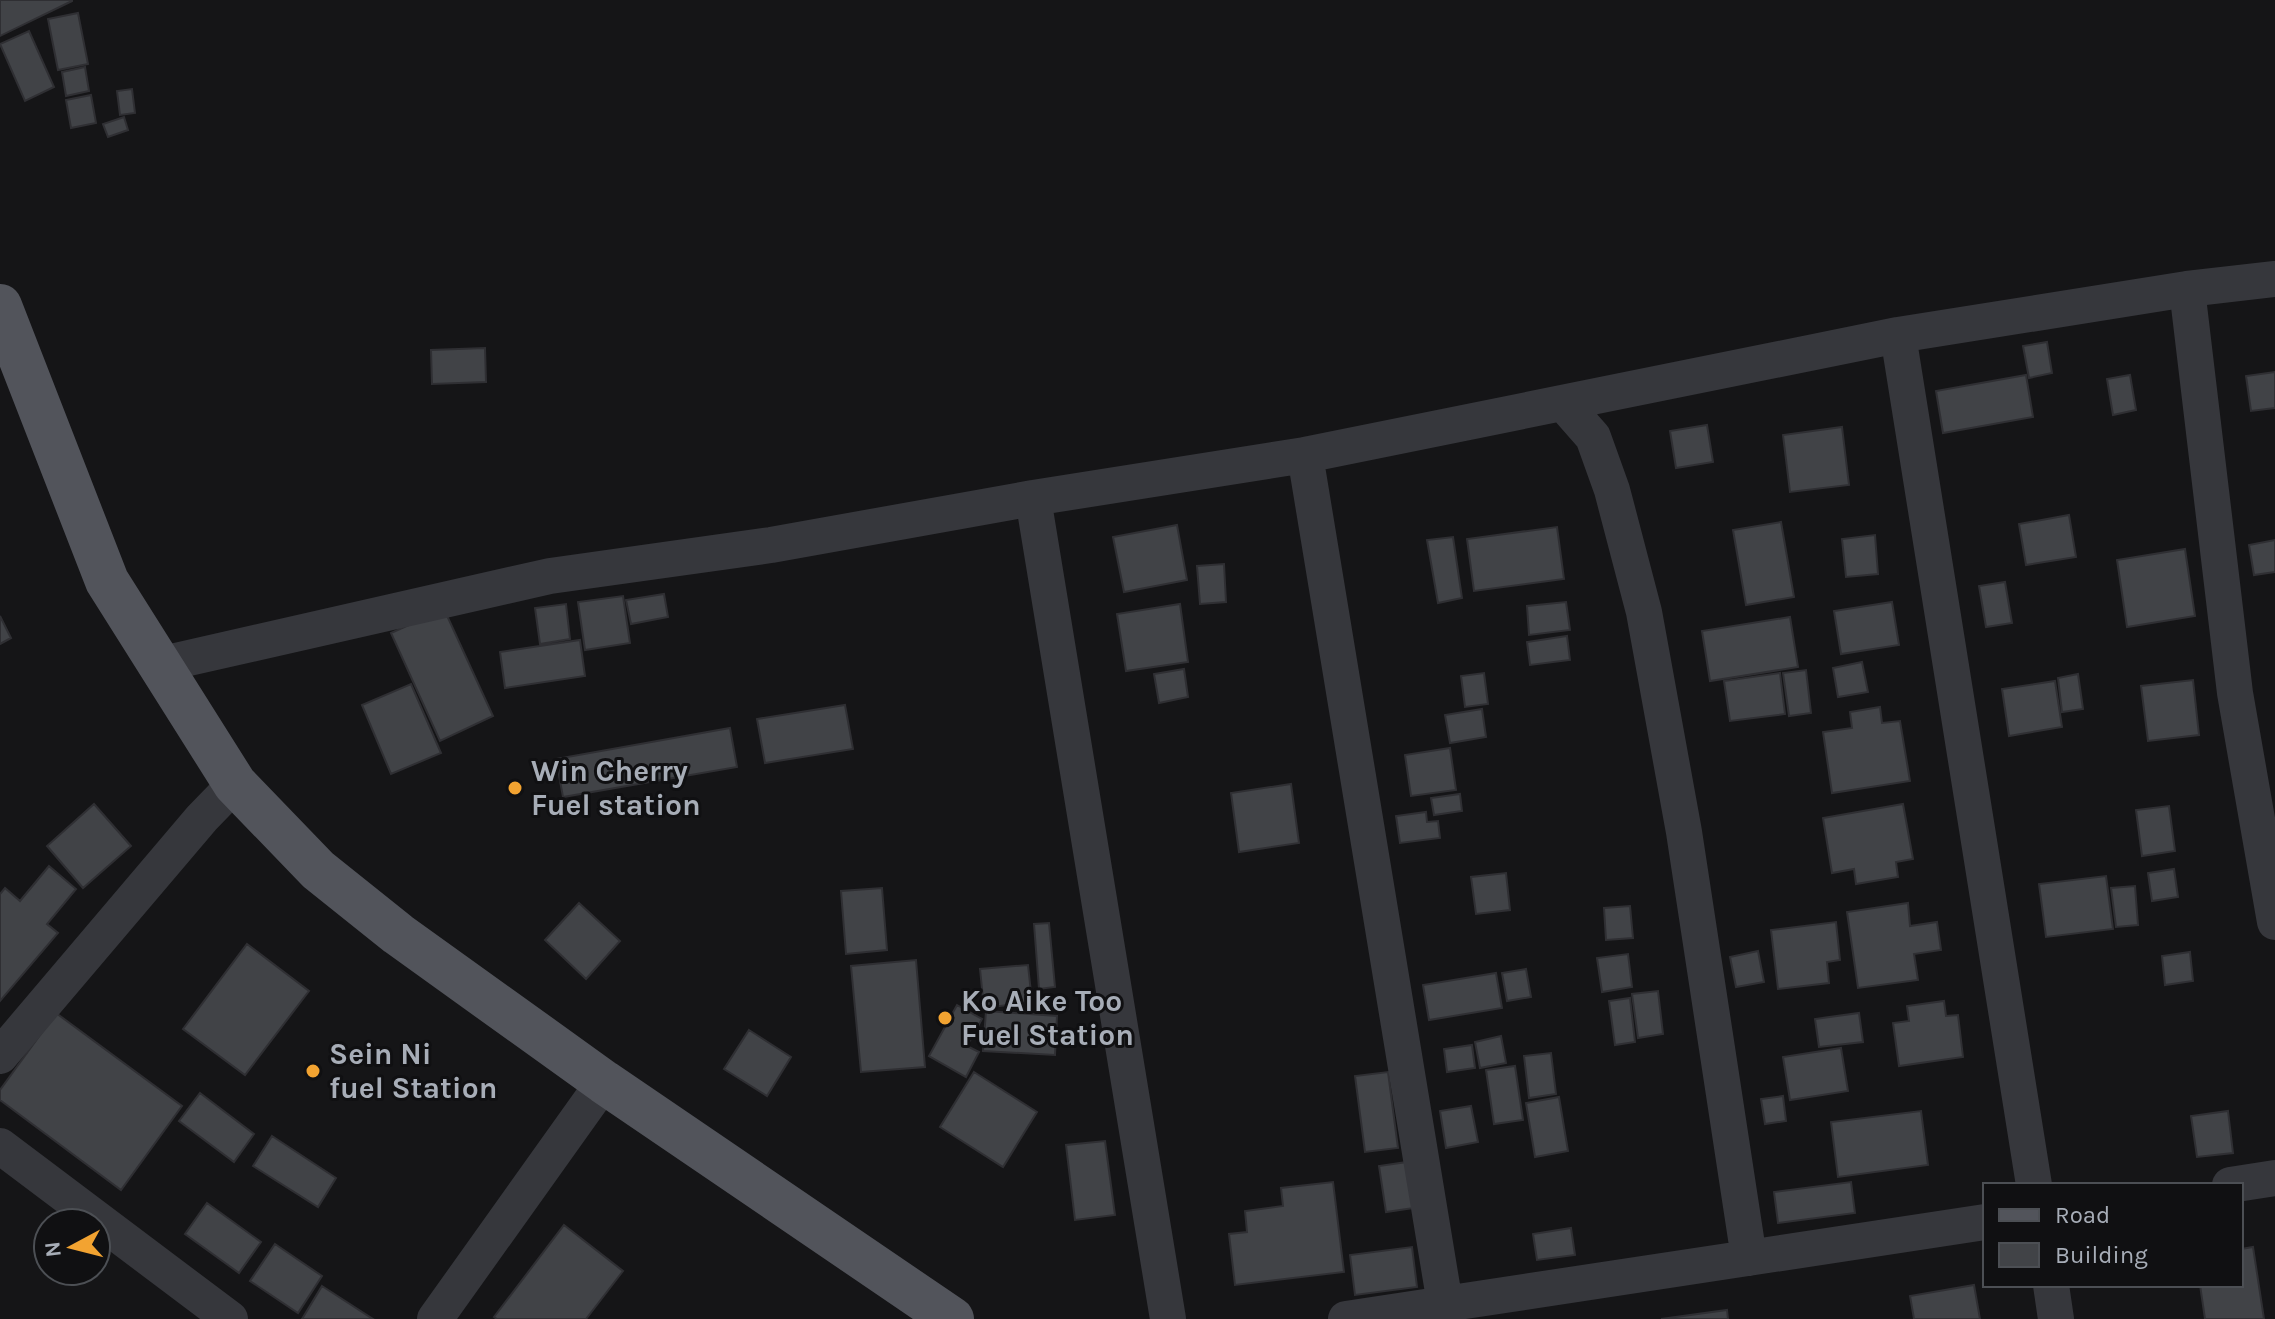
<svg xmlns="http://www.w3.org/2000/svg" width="2275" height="1319" viewBox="0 0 2275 1319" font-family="Karla,sans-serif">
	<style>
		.building { fill: #414347; stroke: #2f2f33; stroke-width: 2 }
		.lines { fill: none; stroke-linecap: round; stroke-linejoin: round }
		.street { stroke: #36373c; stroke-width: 36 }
		.primary { stroke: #52545b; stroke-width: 44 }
		.poi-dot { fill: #f2a331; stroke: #101012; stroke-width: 3 }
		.labels { text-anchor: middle; stroke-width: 6; stroke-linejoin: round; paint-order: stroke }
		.poi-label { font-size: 30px; font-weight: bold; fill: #a7adb7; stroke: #101012; text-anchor: start }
	</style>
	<rect width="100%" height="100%" fill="#151517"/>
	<!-- building -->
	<path class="building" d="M0 0H72V1L0 36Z
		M78 13 88 64 58 70 48 19Z
		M29 31 54 87 25 101 0 44Z
		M85 67 89 91 66 96 62 72Z
		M132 89 135 113 120 115 117 91Z
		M91 95 96 123 71 128 66 100Z
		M124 117 128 130 108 137 103 124Z
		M2047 342 2052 373 2029 378 2023 346Z
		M485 348 486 382 432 384 431 350Z
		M2275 372V408L2251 411 2246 376Z
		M2026 375 2033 417 1943 433 1936 391Z
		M2130 375 2136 410 2113 415 2107 379Z
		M1707 425 1713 462 1676 468 1670 431Z
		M1842 427 1849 485 1790 492 1783 435Z
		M2069 515 2076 557 2026 565 2019 524Z
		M1781 522 1794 597 1746 605 1733 530Z
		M1177 525 1187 580 1124 592 1113 537Z
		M1557 527 1564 579 1474 591 1467 539Z
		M1875 535 1878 574 1846 577 1842 539Z
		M1453 537 1462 598 1438 603 1427 540Z
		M2275 540V572L2254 575 2249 545Z
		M2185 549 2195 616 2127 627 2117 560Z
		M1224 564 1226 602 1200 604 1197 566Z
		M2005 582 2012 623 1986 627 1979 586Z
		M664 594 668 617 631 624 626 600Z
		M623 596 630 643 585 650 578 602Z
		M1566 602 1570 630 1529 635 1527 606Z
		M1892 602 1899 645 1841 654 1834 611Z
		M566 604 570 639 540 644 535 608Z
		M1180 604 1188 662 1126 671 1117 614Z
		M444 609 493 716 440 741 391 633Z
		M0 616 11 638 0 644Z
		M1790 617 1798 667 1710 681 1702 631Z
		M1567 636 1570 660 1530 665 1527 642Z
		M580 640 585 676 505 688 500 652Z
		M1862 662 1868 692 1838 697 1833 668Z
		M1184 669 1188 697 1159 703 1154 674Z
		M1806 670 1811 713 1789 716 1783 673Z
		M1484 673 1488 704 1465 707 1461 676Z
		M1780 673 1785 714 1730 721 1724 681Z
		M2078 674 2083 709 2062 712 2058 678Z
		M2193 680 2199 735 2148 741 2141 686Z
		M2055 681 2062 727 2009 736 2002 689Z
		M411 684 441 753 391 774 362 705Z
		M845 705 853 749 765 763 757 719Z
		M1880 707 1882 723 1900 721 1910 781 1832 793 1823 732 1852 728 1850 712Z
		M1482 709 1486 737 1450 743 1445 715Z
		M730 728 737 767 563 797 556 759Z
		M1450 748 1456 790 1411 796 1405 755Z
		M1291 784 1299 843 1239 852 1231 793Z
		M1460 794 1462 811 1434 815 1431 798Z
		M94 804 131 846 83 888 47 846Z
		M1903 804 1913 859 1896 862 1898 877 1856 884 1854 869 1832 873 1823 818Z
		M2169 806 2175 851 2142 856 2136 810Z
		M1426 812 1427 822 1438 821 1440 838 1400 843 1396 816Z
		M49 866 76 889 47 924 58 933 0 1001V894L5 888 20 901Z
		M2174 869 2178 897 2152 901 2148 873Z
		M1506 873 1510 910 1476 914 1471 877Z
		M2106 876 2113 929 2046 937 2039 884Z
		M2135 886 2138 925 2116 927 2111 888Z
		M882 888 887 950 846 954 841 891Z
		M579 903 620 941 586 979 545 940Z
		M1908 903 1910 926 1937 922 1941 950 1914 954 1918 980 1858 988 1847 912Z
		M1630 906 1633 938 1606 940 1604 908Z
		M1836 922 1840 960 1827 962 1829 983 1778 989 1771 930Z
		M1049 923 1055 987 1039 989 1034 924Z
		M247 944 309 991 245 1075 183 1029Z
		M1758 951 1764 982 1736 987 1730 957Z
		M2190 952 2193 981 2165 985 2162 956Z
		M1628 954 1632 987 1602 992 1597 958Z
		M916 960 925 1067 861 1072 851 966Z
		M1028 965 1032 1002 984 1008 980 969Z
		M1526 969 1531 997 1507 1001 1502 973Z
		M1496 973 1502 1008 1429 1020 1423 985Z
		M1658 991 1663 1034 1638 1038 1632 994Z
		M1630 998 1635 1042 1615 1045 1609 1001Z
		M1944 1001 1946 1016 1958 1015 1963 1057 1899 1066 1893 1023 1909 1021 1907 1006Z
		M957 1005 982 1019 967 1046 979 1052 966 1077 929 1056Z
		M986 1011 1057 1016 1055 1055 983 1051Z
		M56 1013 182 1106 121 1190 0 1100V1090Z
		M1859 1013 1863 1042 1819 1047 1815 1019Z
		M749 1030 791 1057 767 1096 724 1069Z
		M1501 1036 1506 1063 1480 1068 1475 1042Z
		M1472 1045 1475 1068 1447 1072 1444 1049Z
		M1841 1048 1848 1091 1790 1100 1783 1057Z
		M1551 1053 1556 1094 1529 1098 1524 1056Z
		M1515 1066 1523 1120 1494 1124 1486 1070Z
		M974 1072 1037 1112 1003 1167 940 1127Z
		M1388 1072 1398 1148 1365 1152 1355 1076Z
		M200 1093 254 1134 234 1162 179 1121Z
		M1783 1096 1786 1121 1765 1124 1761 1099Z
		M1559 1097 1568 1151 1535 1157 1526 1103Z
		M1471 1106 1478 1142 1446 1148 1440 1111Z
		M1921 1111 1928 1165 1838 1177 1831 1122Z
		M2228 1111 2233 1153 2197 1157 2191 1116Z
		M272 1136 336 1178 318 1207 253 1166Z
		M1105 1141 1115 1215 1075 1220 1066 1145Z
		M1407 1162 1414 1208 1386 1212 1379 1166Z
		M1333 1182 1344 1272 1235 1285 1229 1234 1247 1232 1245 1211 1283 1206 1281 1188Z
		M1851 1182 1855 1213 1778 1223 1774 1192Z
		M207 1203 261 1242 239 1273 185 1234Z
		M564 1225 623 1271 586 1319H497L494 1317Z
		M1571 1228 1575 1255 1537 1260 1533 1234Z
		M275 1244 322 1276 298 1313 250 1281Z
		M1412 1247 1417 1287 1355 1295 1350 1255Z
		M2253 1247 2264 1319H2205L2200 1285H2241V1249Z
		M1974 1285 1980 1319H1914L1910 1296Z
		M322 1286 373 1319H302Z
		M1727 1310 1728 1319H1661Z"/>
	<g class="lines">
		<!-- street -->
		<path class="street" d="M2187 289 2275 279
			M1898 335 2187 289 2235 693 2275 922
			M1564 404 1593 437 1612 490 1644 612 1684 832 1749 1258
			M158 665 550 576 771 545 1033 498
			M0 1056 202 818 235 784
			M0 1146 230 1319
			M2230 1185 2275 1178
			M2051 1285 2056 1319
			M1445 1304 1305 455 1898 335 2034 1185
			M435 1319 604 1082
			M1168 1319 1033 498 1305 455
			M1346 1319 1985 1222"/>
		<!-- primary -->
		<path class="primary" d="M0 306 107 581 235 784 318 870 398 934 604 1082 952 1319"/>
	</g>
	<!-- markers -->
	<g class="poi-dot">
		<circle cx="515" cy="788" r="8"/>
		<circle cx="945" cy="1018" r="8"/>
		<circle cx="313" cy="1071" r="8"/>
	</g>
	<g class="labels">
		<!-- poi labels -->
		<g class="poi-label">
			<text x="531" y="781">Win Cherry<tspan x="531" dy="34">Fuel station</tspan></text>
			<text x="961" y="1011">Ko Aike Too<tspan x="961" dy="34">Fuel Station</tspan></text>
			<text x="329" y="1064">Sein Ni<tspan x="329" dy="34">fuel Station</tspan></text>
		</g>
	</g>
	<!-- legend -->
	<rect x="1983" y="1183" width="260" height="104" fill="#101012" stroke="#4c4f54" stroke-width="2"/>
	<rect x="1999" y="1209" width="40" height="12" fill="#52545b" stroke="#4c4f54" stroke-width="2"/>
	<text x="2055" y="1223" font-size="24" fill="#a7adb7">Road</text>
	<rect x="1999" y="1243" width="40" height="24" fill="#414347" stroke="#4c4f54" stroke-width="2"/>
	<text x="2055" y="1263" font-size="24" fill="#a7adb7">Building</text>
	<!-- north arrow -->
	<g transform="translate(72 1247) rotate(263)"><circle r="38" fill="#101012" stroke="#4c4f54" stroke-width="2"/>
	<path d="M0-6L14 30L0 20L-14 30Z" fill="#f2a331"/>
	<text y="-12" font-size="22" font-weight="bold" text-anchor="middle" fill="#a7adb7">N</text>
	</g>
</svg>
